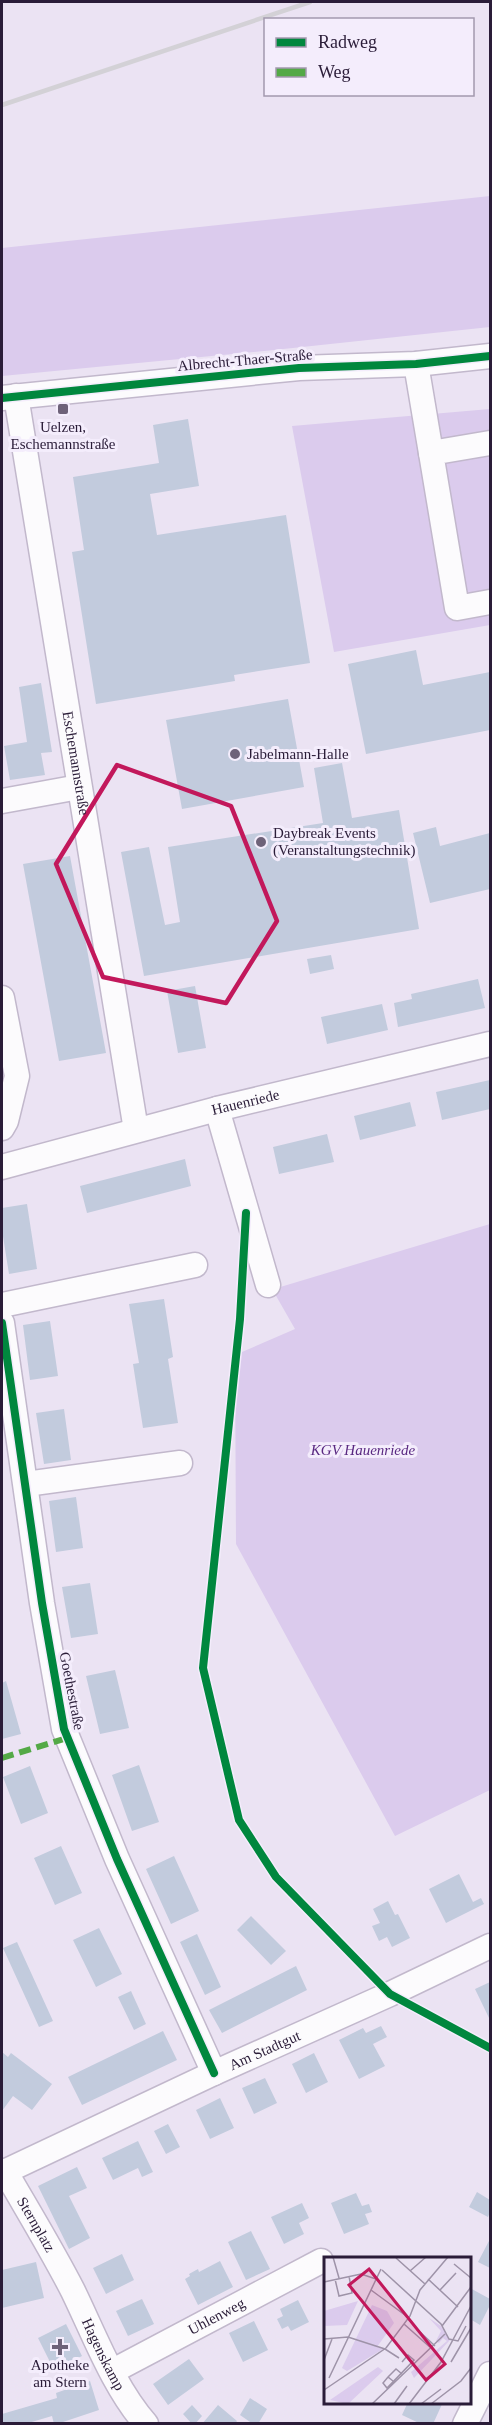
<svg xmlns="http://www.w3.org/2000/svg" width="492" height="2425" viewBox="0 0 492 2425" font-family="Georgia,serif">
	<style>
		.green { fill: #dbcbed }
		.building { fill: #c2cbdd }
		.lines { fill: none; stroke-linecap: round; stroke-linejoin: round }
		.minor-casing { stroke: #c2b8cc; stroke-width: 27 }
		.minor { stroke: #fcfbfd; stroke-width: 24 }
		.rail { stroke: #d3d1d6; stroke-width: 4.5 }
		.quiet { stroke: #53a946; stroke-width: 6; stroke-dasharray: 12 6; stroke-linecap: butt }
		.cycleway-casing { stroke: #f4edfc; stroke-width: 11 }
		.cycleway { stroke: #00873e; stroke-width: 8 }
		.marked { fill: none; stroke: #c2185b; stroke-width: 4.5; stroke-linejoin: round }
		.poi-dot { fill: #6e6279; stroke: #f4edfc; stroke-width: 2 }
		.labels { text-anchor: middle; stroke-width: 6; stroke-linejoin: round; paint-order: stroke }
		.street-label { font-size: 15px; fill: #2a1c38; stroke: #f4edfc }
		.poi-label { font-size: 15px; fill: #2a1c38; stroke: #f4edfc }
		.park-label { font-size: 15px; font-style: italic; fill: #592881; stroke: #f4edfc }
		.inset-road { fill: none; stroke: #9e93a8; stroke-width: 1.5 }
		.view { fill: #c2185b; fill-opacity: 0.15; stroke: #c2185b; stroke-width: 3 }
		.inset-edge { fill: none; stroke: #2a1c38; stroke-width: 3 }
	</style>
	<rect width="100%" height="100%" fill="#ebe3f3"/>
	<!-- green -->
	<path class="green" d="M490 196V327L274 350 2 376V248Z
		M490 409V625L334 652 292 426Z
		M490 1224V1790L395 1836 236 1544 235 1355 295 1329 275 1294 277 1288Z"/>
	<!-- building -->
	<path class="building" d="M188 419 199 486 150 494 157 535 286 515 310 663 234 675 235 681 96 704 72 552 84 550 73 477 159 463 153 425Z
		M416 650 423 685 490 672V730L366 754 348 664Z
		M41 683 52 752 41 753 45 775 10 780 4 746 27 742 19 687Z
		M288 699 304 787 182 809 166 720Z
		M342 763 352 818 399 810 419 929 144 976 121 852 149 847 165 925 180 922 168 847 323 823 314 768Z
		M436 827 440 846 490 833V889L430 903 413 833Z
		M70 856 106 1053 59 1061 23 864Z
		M331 955 334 969 310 974 307 959Z
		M478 979 485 1008 398 1027 394 1003 412 999 411 994Z
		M195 986 206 1048 178 1053 167 991Z
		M382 1004 388 1030 327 1044 321 1017Z
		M490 1080V1109L442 1120 436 1092Z
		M410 1102 416 1126 360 1140 354 1116Z
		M327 1134 334 1162 279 1174 273 1147Z
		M185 1159 191 1186 87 1213 80 1186Z
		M27 1204 37 1269 9 1274 2 1230V1208Z
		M164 1299 173 1357 168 1359 178 1423 143 1428 133 1364 139 1363 129 1304Z
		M50 1321 58 1376 30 1380 23 1325Z
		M64 1409 71 1460 44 1464 36 1413Z
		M76 1497 83 1548 56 1552 49 1501Z
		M90 1583 98 1634 71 1638 62 1587Z
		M115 1670 129 1728 100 1734 86 1676Z
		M6 1681 21 1734 2 1739V1683Z
		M139 1765 159 1822 132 1831 112 1775Z
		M30 1766 48 1813 21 1824 3 1777Z
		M61 1846 82 1893 55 1905 34 1858Z
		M174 1856 199 1911 171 1924 146 1869Z
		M459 1874 473 1902 481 1898 484 1904 446 1923 429 1889Z
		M388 1901 395 1915 398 1914 410 1938 392 1947 387 1937 379 1941 372 1926 380 1923 373 1909Z
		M251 1916 286 1951 271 1965 237 1930Z
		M99 1928 122 1974 96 1987 73 1940Z
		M197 1934 221 1987 205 1995 180 1942Z
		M17 1942 53 2021 39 2027 3 1948Z
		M296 1966 307 1990 222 2033 209 2010Z
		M490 1982V2020L475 1989Z
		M131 1991 146 2024 134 2030 118 1997Z
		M381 2026 387 2037 373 2044 385 2066 359 2079 339 2040 363 2028 366 2033Z
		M163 2031 177 2060 82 2105 68 2077Z
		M2 2052 8 2057 11 2053 52 2084 32 2110 13 2096 2 2111Z
		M314 2053 328 2082 306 2093 292 2064Z
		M265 2078 277 2103 254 2114 242 2088Z
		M220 2098 234 2128 210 2139 196 2110Z
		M168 2124 180 2147 166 2154 154 2131Z
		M138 2141 153 2172 142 2177 138 2168 113 2180 102 2158Z
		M77 2167 87 2188 69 2196 90 2238 69 2249 38 2186Z
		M477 2192 490 2200V2212L488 2217 469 2207Z
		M356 2193 362 2206 369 2204 372 2212 365 2214 369 2224 344 2234 331 2203Z
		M302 2203 309 2218 299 2223 304 2234 284 2244 271 2217Z
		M251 2231 270 2269 246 2280 228 2242Z
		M490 2239V2268L478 2262Z
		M122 2254 134 2280 106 2294 93 2268Z
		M220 2261 233 2287 198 2305 185 2279 190 2276 189 2274 198 2269 199 2272Z
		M36 2262 44 2298 2 2308V2270Z
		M470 2288 490 2299V2305L480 2325 470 2319Z
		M142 2299 154 2324 128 2336 116 2311Z
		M298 2300 309 2322 291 2331 288 2326 282 2329 277 2319 283 2316 280 2309Z
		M254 2321 268 2350 243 2362 229 2333Z
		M66 2324 82 2356 54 2370 38 2338Z
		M189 2359 204 2379 168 2405 153 2384Z
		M90 2381 99 2410 57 2424H54L52 2416 25 2424H2V2414L57 2398 56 2393Z
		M250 2398 267 2409 258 2424H253L240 2415Z
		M408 2402H443L433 2424H421L402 2415Z
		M192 2405 202 2416 195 2424H192L183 2414Z
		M218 2405 237 2421 235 2424H202Z"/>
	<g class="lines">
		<!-- minor casing -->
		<g class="minor-casing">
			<g id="minor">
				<path d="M416 364 431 453"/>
				<path id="s1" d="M16 396 136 1130"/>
				<path d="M2 398 299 368 416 364 490 356"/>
				<path d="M490 443 431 453 457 608 490 602"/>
				<path d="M2 801 79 787"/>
				<path d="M2 998 17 1076 6 1121 2 1128"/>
				<path d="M217 1109 268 1285"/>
				<path id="s2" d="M2 1167 217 1109 490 1044"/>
				<path d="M2 1305 195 1265"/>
				<path d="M2 1323 42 1603 64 1729 117 1859 214 2073"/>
				<path d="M26 1484 180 1463"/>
				<path id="s3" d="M5 2171C28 2211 52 2250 73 2291 94 2334 114 2388 146 2424"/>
				<path id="s4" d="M2 2173 214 2073 390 1994 490 1946"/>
				<path id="s5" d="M113 2371 321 2261"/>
				<path d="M465 2424 490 2374"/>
			</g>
		</g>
		<!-- minor -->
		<use href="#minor" class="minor"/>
		<!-- rail -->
		<path class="rail" d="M2 105 310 2"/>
		<!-- quiet -->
		<path class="quiet" d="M2 1758 67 1738"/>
		<!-- cycleway casing -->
		<g class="cycleway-casing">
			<path id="cycleway" d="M2 398 299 368 416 364 490 356
				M246 1213 240 1319 203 1668 239 1820 276 1877 390 1994 490 2048
				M2 1323 42 1603 64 1729 117 1859 214 2073"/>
		</g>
		<!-- cycleway -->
		<use href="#cycleway" class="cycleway"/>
	</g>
	<!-- marked area -->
	<path class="marked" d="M117 765 231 806 277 921 226 1003 103 977 56 864Z"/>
	<!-- markers -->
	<g class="poi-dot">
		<rect x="57" y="403" width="12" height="12" rx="3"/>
		<circle cx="235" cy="754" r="6"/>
		<circle cx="261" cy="842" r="6"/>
		<path d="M57 2338h6v6h6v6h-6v6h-6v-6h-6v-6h6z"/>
	</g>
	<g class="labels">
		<!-- street labels -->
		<g class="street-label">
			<text transform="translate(245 360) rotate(-5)" y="5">Albrecht-Thaer-Straße</text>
			<text dy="5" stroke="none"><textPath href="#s1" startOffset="372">Eschemannstraße</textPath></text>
			<text dy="5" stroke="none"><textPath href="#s2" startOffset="252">Hauenriede</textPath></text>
			<text transform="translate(72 1691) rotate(79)" y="5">Goethestraße</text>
			<text dy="5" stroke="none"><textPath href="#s4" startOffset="290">Am Stadtgut</textPath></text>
			<text dy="5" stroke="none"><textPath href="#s3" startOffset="62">Sternplatz</textPath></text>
			<text dy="5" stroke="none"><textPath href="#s5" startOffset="117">Uhlenweg</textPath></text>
			<text dy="5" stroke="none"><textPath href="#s3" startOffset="208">Hagenskamp</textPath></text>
		</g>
		<!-- poi labels -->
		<g class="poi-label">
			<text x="63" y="432">Uelzen,<tspan x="63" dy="17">Eschemannstraße</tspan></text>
			<text x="247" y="759" text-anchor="start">Jabelmann-Halle</text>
			<text x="273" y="838" text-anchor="start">Daybreak Events<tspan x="273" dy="17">(Veranstaltungstechnik)</tspan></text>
			<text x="60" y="2370">Apotheke<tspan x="60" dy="17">am Stern</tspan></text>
		</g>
		<!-- park labels -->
		<g class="park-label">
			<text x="363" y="1455">KGV Hauenriede</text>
		</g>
	</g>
	<!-- overview -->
	<g transform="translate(324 2257)">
		<rect width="147" height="147" fill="#ebe3f3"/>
		<path d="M34 44 23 68 0 69V54ZM48 48 63 54 70 66 53 90 59 92 23 114 18 111ZM105 61 117 69 126 83 90 121 87 115 123 84 119 81 115 86 112 84 117 74ZM54 110 59 114 24 147 6 143Z" fill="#dbcbed"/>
		<path class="inset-road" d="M9 0 15 21M72 1 101 27M130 7 147 21M58 13 117 67 125 82 134 84 142 69M86 14 102 0M11 22 15 39 28 36 25 19M104 22 134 50M0 25 37 17 52 22M47 33 85 61M116 33 132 16M80 67 108 92M118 69 147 30M96 75 111 89M0 82 24 80 61 92 75 101M0 103 8 82M127 105 147 71M64 120 72 112 78 117M5 121 57 12M69 124 64 120 59 126 63 131 90 103 84 98 78 105M0 133 62 91 86 59 96 33 124 0M48 147 121 77M70 147 83 129M85 147 117 105 147 49M97 147 117 132M107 147 137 124 147 111"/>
		<path class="view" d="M45 12 121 107 102 123 25 28Z"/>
		<rect width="147" height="147" class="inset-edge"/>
	</g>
	<!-- border -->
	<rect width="492" height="2425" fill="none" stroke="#2a1c38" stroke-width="6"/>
	<!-- legend -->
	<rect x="264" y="18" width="210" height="78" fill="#f4edfc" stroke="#a399ae" stroke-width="1.5"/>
	<rect x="276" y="38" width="30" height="9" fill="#00873e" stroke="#a399ae" stroke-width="1.5"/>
	<text x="318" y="48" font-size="18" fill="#2a1c38">Radweg</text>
	<rect x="276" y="68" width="30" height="9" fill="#53a946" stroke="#a399ae" stroke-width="1.5"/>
	<text x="318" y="78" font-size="18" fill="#2a1c38">Weg</text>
</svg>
